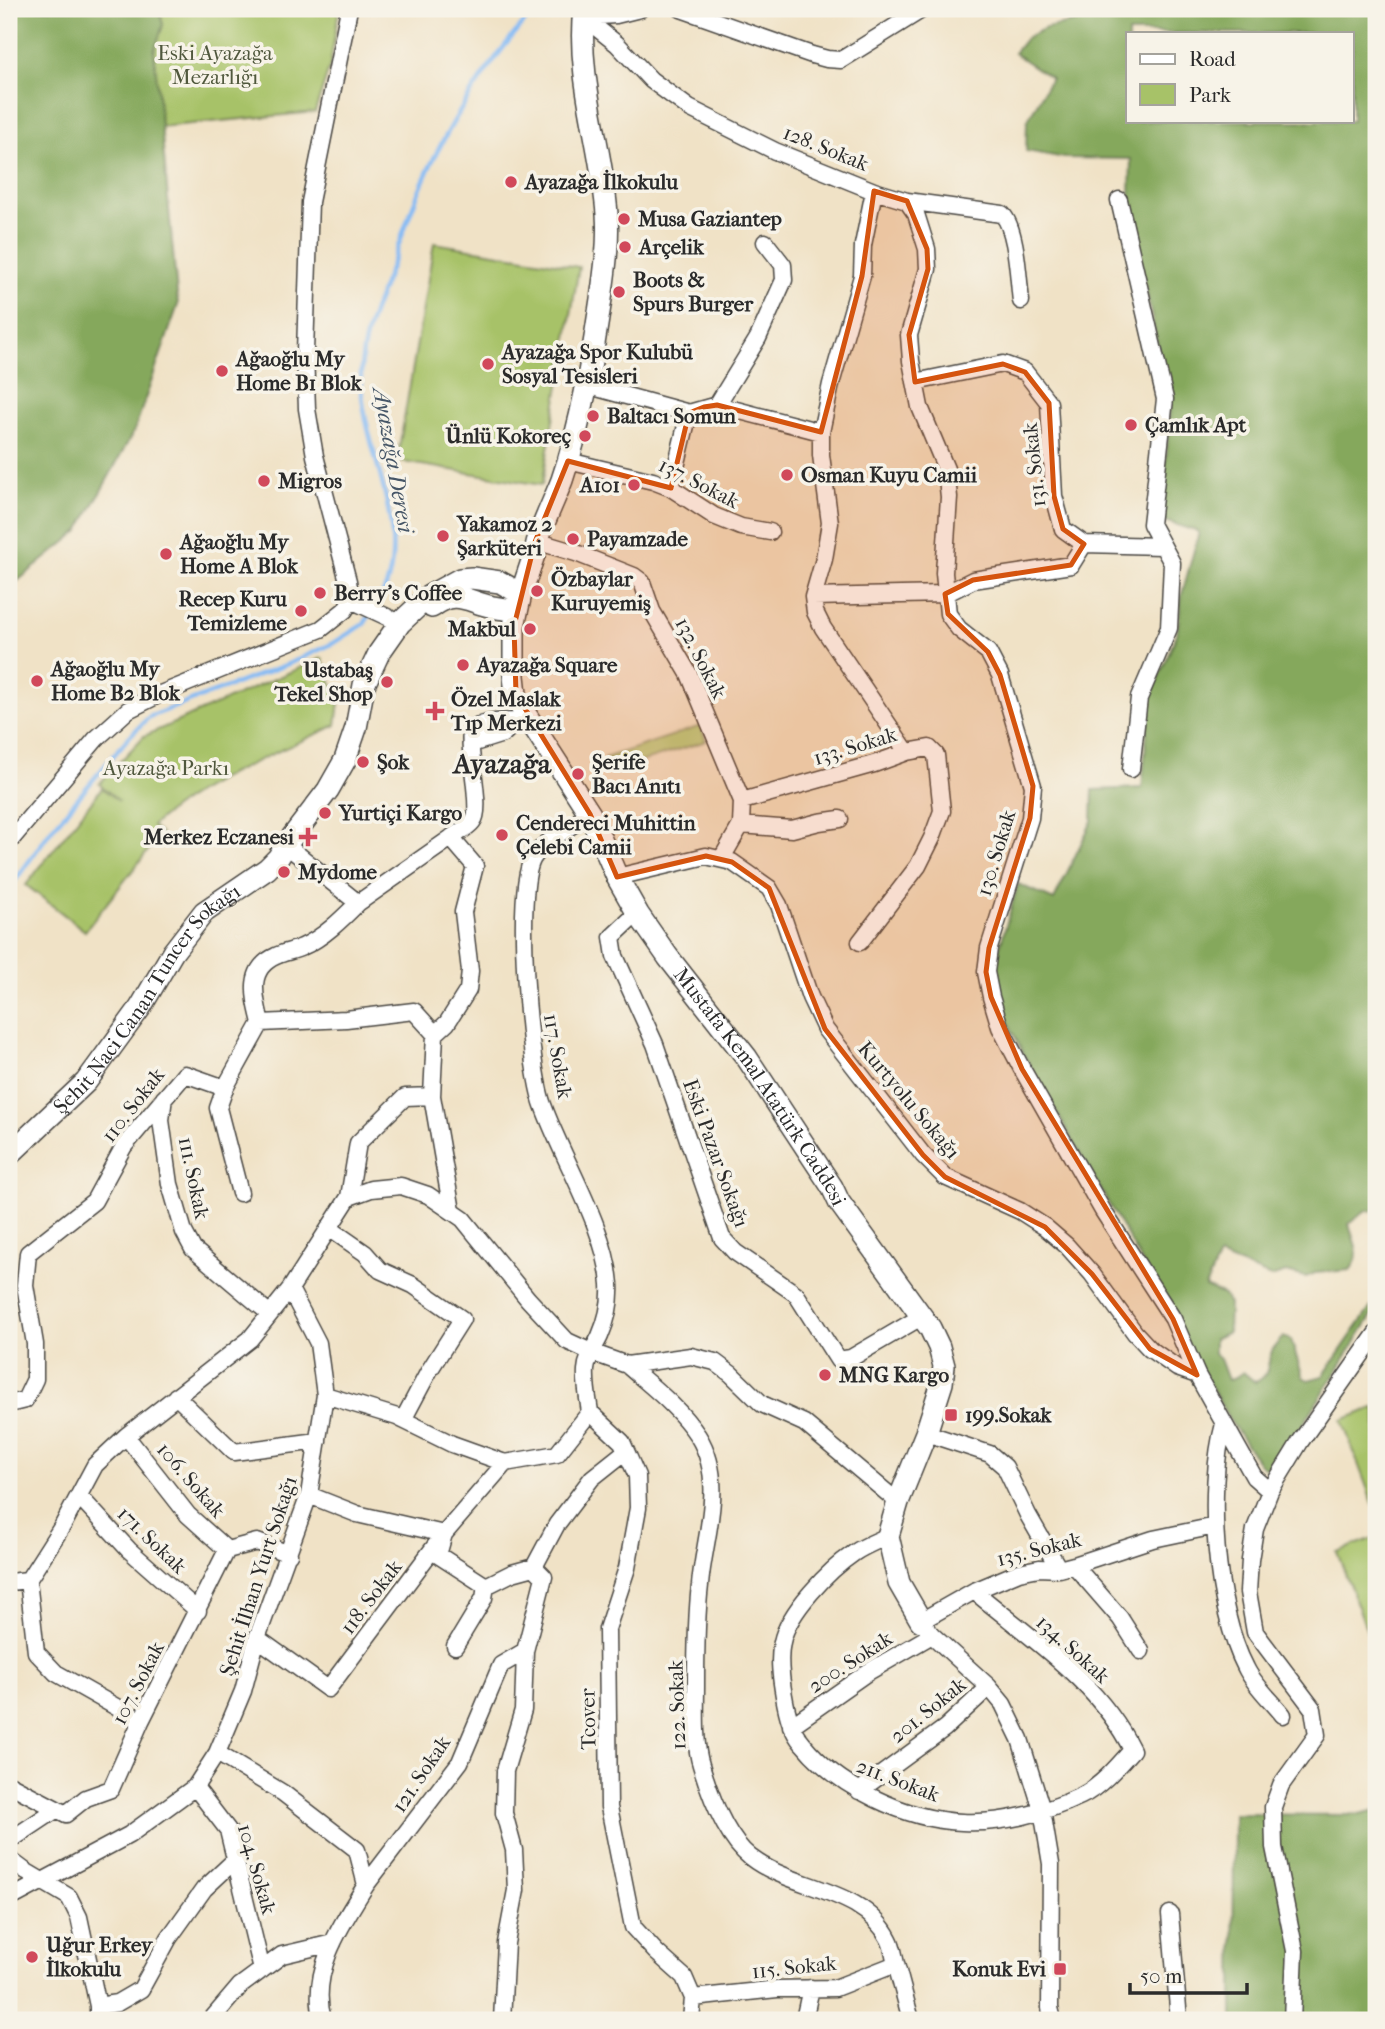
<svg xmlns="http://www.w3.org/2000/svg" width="1385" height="2029" viewBox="0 0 1385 2029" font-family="'IM FELL French Canon',serif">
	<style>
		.green { fill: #a7c268; stroke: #69764a; stroke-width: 2 }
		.forest { fill: #85a85c; stroke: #586a44; stroke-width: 2; fill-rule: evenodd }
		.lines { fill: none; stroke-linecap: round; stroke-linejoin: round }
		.stream { stroke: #86bbf4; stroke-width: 4.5 }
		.minor-casing { stroke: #494642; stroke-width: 19 }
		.tertiary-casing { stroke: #494642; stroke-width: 24 }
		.minor { stroke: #fff; stroke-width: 16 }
		.tertiary { stroke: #fff; stroke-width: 21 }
		.marked { fill: #d5540f; fill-opacity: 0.2; stroke: #d5540f; stroke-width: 5; stroke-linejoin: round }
		.poi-dot { fill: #d1495b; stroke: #f7f3e8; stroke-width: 2.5 }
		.labels { text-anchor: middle; stroke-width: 7; stroke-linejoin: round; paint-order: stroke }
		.park-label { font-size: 21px; fill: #50583d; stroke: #f7f3e8 }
		.street-label { font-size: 21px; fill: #2b2b2b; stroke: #f7f3e8 }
		.poi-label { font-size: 21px; font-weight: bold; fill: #2b2b2b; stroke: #f7f3e8; text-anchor: start }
		.water-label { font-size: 23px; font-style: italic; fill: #465667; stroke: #f7f3e8 }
		.district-label { font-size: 28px; font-weight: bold; fill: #2b2b2b; stroke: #f7f3e8 }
	</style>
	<rect width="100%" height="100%" fill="#f7f3e8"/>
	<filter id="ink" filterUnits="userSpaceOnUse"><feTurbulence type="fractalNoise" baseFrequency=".0143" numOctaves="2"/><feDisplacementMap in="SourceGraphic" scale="14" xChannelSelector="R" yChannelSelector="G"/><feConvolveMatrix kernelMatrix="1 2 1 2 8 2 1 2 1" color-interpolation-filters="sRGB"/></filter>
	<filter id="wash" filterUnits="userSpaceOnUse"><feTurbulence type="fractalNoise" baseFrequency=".00686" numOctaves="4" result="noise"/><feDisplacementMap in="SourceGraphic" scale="28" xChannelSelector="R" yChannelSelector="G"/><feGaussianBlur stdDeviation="1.57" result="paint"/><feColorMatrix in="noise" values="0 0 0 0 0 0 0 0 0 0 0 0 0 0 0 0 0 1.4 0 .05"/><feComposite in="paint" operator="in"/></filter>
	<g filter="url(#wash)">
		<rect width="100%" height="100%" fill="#f0e2c6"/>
		<!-- green -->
		<path class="green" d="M159 9H339L330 65 315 112 160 127 154 51 163 25Z
			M434 243 579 267 542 485 397 461Z
			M322 658 339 703 336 725C277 753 199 782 152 826L161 834 85 931 26 885 102 788 119 801 99 784 144 736Z
			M701 726 706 741 610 772 605 758Z
			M1376 1407V1512L1342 1420Z
			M1376 1537V1654L1337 1552Z"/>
		<!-- forest -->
		<path class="forest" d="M9 9H159L163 25 154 51 178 305 134 431 79 531 9 588Z
			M1104 9H1376V1210L1365 1211 1349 1224C1353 1242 1364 1254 1350 1270L1315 1273 1306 1277 1286 1272 1271 1277 1219 1256 1205 1287 1224 1295 1229 1304 1228 1332 1214 1339V1354L1220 1359 1228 1380 1233 1379 1243 1372 1255 1382C1271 1376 1266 1365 1272 1351 1274 1346 1280 1341 1283 1337L1291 1340 1303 1377 1308 1380 1323 1376 1371 1307 1376 1305V1309L1278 1464 1272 1468 1264 1467 1259 1463 1229 1419 1142 1262 1024 1055C1009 1026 994 994 996 960L1018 884 1054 900 1092 821 1093 790 1142 788 1150 698 1177 634 1182 594 1199 532 1164 521 1162 518 1170 406 1136 240 1130 195 1131 159 1065 158 1026 151 1027 122 1051 78 1014 53 1027 37 1046 28 1105 16ZM1128 33H1352V121H1128Z
			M1376 1810V2020H1233L1234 1814 1355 1815Z"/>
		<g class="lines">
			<!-- stream -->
			<path class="stream" d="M376 606C421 539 359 448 361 374 361 338 376 305 389 272 405 227 421 180 444 139 469 93 501 47 536 9
				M9 889 52 829 128 738 149 717 288 664 334 643 364 624 371 613"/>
		</g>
	</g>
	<g filter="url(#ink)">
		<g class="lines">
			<!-- minor casing -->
			<g class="minor-casing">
				<path id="minor" d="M681 9 812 55 827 59 841 60 923 9
					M583 17 617 44 651 80 689 108 775 151 874 191 907 201 1002 214C1017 229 1018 278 1021 301
					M583 17 616 15 640 9
					M874 191 863 245 862 276 831 384 821 432V455L830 523 824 559 813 597 815 612 823 628 907 752
					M1119 200 1165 399 1151 524 1172 563 1169 628 1139 698 1131 769
					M907 201 916 214 927 249 928 269 909 335 911 361 920 407 946 469 949 497 944 573 948 614 959 629 988 652 1000 675 1033 786 1030 818 989 948 986 972 991 997 1000 1027 1022 1069 1103 1211 1173 1319 1197 1375 1254 1477 1270 1491 1300 1442 1376 1334
					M915 382 1003 364 1025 372 1049 403 1054 496 1063 529 1084 544 1162 546
					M586 385 689 413 717 405 821 432
					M717 405 758 338 784 280 783 265 765 242
					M568 461 653 481 671 488 714 516 741 527 770 532
					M671 488 689 413
					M536 541 576 553 634 576 642 582 652 611 689 674 742 801 741 825 722 858
					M813 597 945 594 973 580 1071 565 1084 544
					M351 600 400 623
					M471 744 503 734 517 721
					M742 801 874 764 907 752 929 748 936 755 942 811 932 838 918 866 860 942
					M741 825 792 829 819 822 840 819
					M9 842 96 739 128 710 158 695 321 629 345 610 351 600 348 581 315 456 307 409 305 352 310 202 349 9
					M286 845 358 903 451 838
					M617 877 706 856 732 862 769 888 779 905 810 997 825 1029 923 1155 945 1177 1020 1211 1045 1227 1067 1246 1092 1274 1135 1333 1150 1349 1177 1368 1197 1375
					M630 920 612 937 615 956 655 1044 722 1238 735 1252 796 1294 838 1360 851 1358 921 1317
					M261 1023 346 1019 414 1011 435 1034
					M435 1034 447 1023 468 990 470 971 463 912 475 866 451 838C457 833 468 828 473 821 483 809 467 752 471 731 483 720 501 722 517 721
					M435 1034 432 1096 452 1211
					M225 1088 218 1108 240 1193
					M164 1098 161 1120 170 1184 184 1232 193 1249 270 1314
					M349 1197 358 1143 405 1097 432 1096
					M329 1228 365 1253 380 1270 413 1285 462 1319 429 1371 403 1420
					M627 1365C652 1387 679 1407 698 1436 727 1482 704 1536 700 1585 696 1619 696 1652 696 1686 696 1709 694 1744 701 1765 710 1795 725 1837 750 1857 792 1890 863 1887 889 1939 893 1946 894 1956 896 1964 901 1983 906 2002 911 2020
					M325 1395 397 1417 452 1444 505 1463 557 1454 590 1412C588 1399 585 1383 586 1370 587 1357 595 1347 600 1336 607 1320 611 1301 610 1284 605 1225 563 1161 543 1105 529 1068 514 890 533 858 544 842 567 829 583 818
					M176 1396 234 1452 318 1441
					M9 1404 25 1400 35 1379V1344L25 1285 28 1253 94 1201 124 1146 185 1074 225 1088 261 1023C255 998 246 969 276 956 284 952 294 951 302 947 323 938 342 919 358 903
					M590 1412 622 1442 637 1476 638 1508 627 1568 607 1629 609 1807 633 1927 656 1952 684 1977 693 1998 691 2020
					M1224 1424C1206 1488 1215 1609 1246 1668 1254 1685 1271 1700 1283 1715
					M926 1433 990 1454 1005 1467 1028 1515 1059 1569
					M126 1436 188 1515 227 1550
					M1270 1491 1255 1529 1250 1560 1248 1592 1255 1632 1313 1709 1317 1735 1281 1785 1273 1807 1274 1847 1295 1951 1292 2020
					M309 1495 357 1514 444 1534 438 1555 486 1586 512 1573 534 1567 544 1577 525 1651 523 1710 505 1771 504 1813 514 1850 516 1890 506 1943 502 2020
					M79 1496 129 1550 198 1611
					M888 1536C877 1541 864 1546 854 1553 829 1570 788 1612 782 1642 778 1659 781 1679 784 1696 787 1713 791 1731 803 1744 838 1787 906 1820 962 1822 1001 1824 1045 1813 1081 1796 1100 1787 1118 1766 1132 1750 1098 1681 1031 1639 974 1591
					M1074 1565 1120 1618 1141 1651
					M534 1567 557 1524 592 1478 626 1451
					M28 1580 36 1652 56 1673 141 1721
					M9 1582 28 1580 63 1525 95 1465 126 1436 250 1339 290 1289 349 1197 371 1189 401 1186 428 1195 463 1219 528 1299 567 1341 591 1352 627 1365 691 1356 715 1362 731 1374 762 1404 804 1423 898 1502
					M257 1638 328 1689 444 1534 505 1463
					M455 1646 484 1598 486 1586
					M791 1726 868 1672 932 1635
					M217 1753 283 1793 357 1850 366 1885C341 1925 309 1972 323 2020
					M9 1784 66 1814 86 1798 111 1789 141 1721 227 1550 257 1542 289 1554
					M195 1787 228 1830 262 1970
					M859 1791 945 1728 989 1687
					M9 1841 57 1809
					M9 1859 25 1871 69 1897 79 1917 98 2006V2020
					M366 1885 460 1762 501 1665 525 1651
					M9 1899 129 1835 195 1787 217 1753 243 1691 257 1638 309 1495 325 1395 318 1343 290 1289
					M1170 1914 1179 2020
					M693 1998 777 1989 835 1988 896 1964
					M98 2006 117 2003 141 1989 169 1938 204 1889 235 1860
					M211 2020 240 1986 282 1955 333 1943
					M804 2020 811 1988
					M1053 2020 1050 2008 1051 1864 1042 1810 1020 1739 1003 1704 989 1687 932 1635 921 1621 974 1591 1019 1572 1039 1568 1059 1569 1074 1565 1153 1539 1215 1526"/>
			</g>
			<!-- tertiary casing -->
			<g class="tertiary-casing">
				<g id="tertiary">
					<path id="s1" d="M584 9C576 77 602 146 607 214 609 242 605 271 601 299 592 359 582 422 562 480 557 494 535 540 536 549L521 594 514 626V676L516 694 521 707 590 814 617 877 638 914 668 957 747 1058 832 1187 839 1202 930 1328 939 1347 944 1366 942 1383 926 1433 898 1502 888 1536 899 1583 921 1621"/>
					<path d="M432 607C457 588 467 602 493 607 501 609 509 609 517 610"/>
					<path id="s2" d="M9 1155 86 1082 140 1008 173 952 204 912 267 869 278 858 286 845 328 790 345 760 356 728 364 685 379 653 400 623 429 596 460 579 472 578 500 582 521 594"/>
				</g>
			</g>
			<!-- minor -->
			<use href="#minor" class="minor"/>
			<!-- tertiary -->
			<use href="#tertiary" class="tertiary"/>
		</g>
	</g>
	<!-- marked area -->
	<path class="marked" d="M874 191 907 201 927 249 928 269 909 335 915 382 1003 364 1025 372 1049 403 1054 496 1063 529 1084 544 1071 565 973 580 945 594 948 614 988 652 1000 675 1033 786 1030 818 989 948 986 972 991 997 1022 1069 1173 1319 1197 1375 1150 1349 1092 1274 1045 1227 945 1177 923 1155 825 1029 769 888 732 862 706 856 617 877 590 814 516 694 514 626 535 542 568 461 671 488 689 413 704 407 717 405 821 432 862 276Z"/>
	<!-- markers -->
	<g class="poi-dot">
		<circle cx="511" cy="182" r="7"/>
		<circle cx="624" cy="219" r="7"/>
		<circle cx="625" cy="247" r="7"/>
		<circle cx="619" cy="292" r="7"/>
		<circle cx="488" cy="364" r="7"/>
		<circle cx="222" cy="371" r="7"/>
		<circle cx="593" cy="416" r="7"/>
		<circle cx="1131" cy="425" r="7"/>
		<circle cx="585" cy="436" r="7"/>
		<circle cx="787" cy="475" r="7"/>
		<circle cx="264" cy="481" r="7"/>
		<circle cx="634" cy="485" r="7"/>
		<circle cx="443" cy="536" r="7"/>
		<circle cx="573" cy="539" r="7"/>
		<circle cx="166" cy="554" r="7"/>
		<circle cx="537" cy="591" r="7"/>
		<circle cx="320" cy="593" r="7"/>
		<circle cx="301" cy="611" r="7"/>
		<circle cx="530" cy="629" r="7"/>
		<circle cx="463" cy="665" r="7"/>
		<circle cx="37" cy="681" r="7"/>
		<circle cx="387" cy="682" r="7"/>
		<path d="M431.5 700.5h7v7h7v7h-7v7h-7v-7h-7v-7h7z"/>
		<circle cx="363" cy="762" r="7"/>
		<circle cx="578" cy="774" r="7"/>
		<circle cx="325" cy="813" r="7"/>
		<circle cx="502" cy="835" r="7"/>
		<path d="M304.5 826.5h7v7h7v7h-7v7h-7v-7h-7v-7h7z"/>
		<circle cx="284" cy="872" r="7"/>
		<circle cx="825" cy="1375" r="7"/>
		<rect x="944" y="1408" width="14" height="14" rx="3.5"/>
		<circle cx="32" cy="1957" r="7"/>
		<rect x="1053" y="1962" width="14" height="14" rx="3.5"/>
	</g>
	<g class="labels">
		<!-- park labels -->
		<g class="park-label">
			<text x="215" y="60">Eski Ayazağa<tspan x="215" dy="24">Mezarlığı</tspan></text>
			<text x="166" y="775">Ayazağa Parkı</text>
		</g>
		<!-- street labels -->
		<g class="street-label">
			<text transform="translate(826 148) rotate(22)" y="7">128. Sokak</text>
			<text transform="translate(1034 465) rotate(-96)" y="7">131. Sokak</text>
			<text transform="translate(699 483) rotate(27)" y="7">137. Sokak</text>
			<text transform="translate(701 658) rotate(63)" y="7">132. Sokak</text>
			<text transform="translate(855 746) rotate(-17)" y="7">133. Sokak</text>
			<text transform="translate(996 853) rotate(-73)" y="7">130. Sokak</text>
			<text dy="7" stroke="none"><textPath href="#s2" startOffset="210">Şehit Naci Canan Tuncer Sokağı</textPath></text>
			<text transform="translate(558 1056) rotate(80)" y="7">117. Sokak</text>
			<text dy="7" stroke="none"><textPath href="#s1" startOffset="1164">Mustafa Kemal Atatürk Caddesi</textPath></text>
			<text transform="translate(909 1100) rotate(50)" y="7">Kurtyolu Sokağı</text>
			<text transform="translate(133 1105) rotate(-52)" y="7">110. Sokak</text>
			<text transform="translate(716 1153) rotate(70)" y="7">Eski Pazar Sokağı</text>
			<text transform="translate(194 1178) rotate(78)" y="7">111. Sokak</text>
			<text transform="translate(191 1480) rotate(49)" y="7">106. Sokak</text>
			<text transform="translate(152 1540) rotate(44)" y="7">171. Sokak</text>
			<text transform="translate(1039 1549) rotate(-14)" y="7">135. Sokak</text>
			<text transform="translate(258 1576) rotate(-72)" y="7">Şehit İlhan Yurt Sokağı</text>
			<text transform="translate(371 1597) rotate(-53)" y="7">118. Sokak</text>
			<text transform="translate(1073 1649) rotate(42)" y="7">134. Sokak</text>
			<text transform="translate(850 1662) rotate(-33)" y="7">200. Sokak</text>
			<text transform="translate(138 1683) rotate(-63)" y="7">107. Sokak</text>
			<text transform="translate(677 1705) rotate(-92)" y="7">122. Sokak</text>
			<text transform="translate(928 1710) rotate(-39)" y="7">201. Sokak</text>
			<text transform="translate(588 1719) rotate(-91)" y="7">Tcover</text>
			<text transform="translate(421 1774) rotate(-56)" y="7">121. Sokak</text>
			<text transform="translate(898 1780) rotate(21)" y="7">211. Sokak</text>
			<text transform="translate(257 1869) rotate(74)" y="7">104. Sokak</text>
			<text transform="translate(794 1967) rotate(-6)" y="7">115. Sokak</text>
		</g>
		<!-- poi labels -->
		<g class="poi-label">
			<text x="525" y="189">Ayazağa İlkokulu</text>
			<text x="638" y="226">Musa Gaziantep</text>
			<text x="639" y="254">Arçelik</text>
			<text x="633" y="287">Boots &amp;<tspan x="633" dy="24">Spurs Burger</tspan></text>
			<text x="502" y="359">Ayazağa Spor Kulubü<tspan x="502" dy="24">Sosyal Tesisleri</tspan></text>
			<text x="236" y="366">Ağaoğlu My<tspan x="236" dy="24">Home B1 Blok</tspan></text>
			<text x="607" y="423">Baltacı Somun</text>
			<text x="1145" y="432">Çamlık Apt</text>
			<text x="571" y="443" text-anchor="end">Ünlü Kokoreç</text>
			<text x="801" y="482">Osman Kuyu Camii</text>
			<text x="278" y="488">Migros</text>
			<text x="620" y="492" text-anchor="end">A101</text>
			<text x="457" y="531">Yakamoz 2<tspan x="457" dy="24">Şarküteri</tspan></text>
			<text x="587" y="546">Payamzade</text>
			<text x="180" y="549">Ağaoğlu My<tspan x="180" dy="24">Home A Blok</tspan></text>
			<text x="551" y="586">Özbaylar<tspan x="551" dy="24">Kuruyemiş</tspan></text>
			<text x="334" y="600">Berry's Coffee</text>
			<text x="287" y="606" text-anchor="end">Recep Kuru<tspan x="287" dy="24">Temizleme</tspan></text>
			<text x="516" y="636" text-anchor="end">Makbul</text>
			<text x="477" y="672">Ayazağa Square</text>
			<text x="51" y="676">Ağaoğlu My<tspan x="51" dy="24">Home B2 Blok</tspan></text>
			<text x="373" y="677" text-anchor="end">Ustabaş<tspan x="373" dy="24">Tekel Shop</tspan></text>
			<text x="451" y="706">Özel Maslak<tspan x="451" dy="24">Tıp Merkezi</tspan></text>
			<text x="377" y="769">Şok</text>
			<text x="592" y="769">Şerife<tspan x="592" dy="24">Bacı Anıtı</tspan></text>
			<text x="339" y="820">Yurtiçi Kargo</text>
			<text x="516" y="830">Cendereci Muhittin<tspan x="516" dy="24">Çelebi Camii</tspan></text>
			<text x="294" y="844" text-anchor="end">Merkez Eczanesi</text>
			<text x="298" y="879">Mydome</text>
			<text x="839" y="1382">MNG Kargo</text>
			<text x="965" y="1422">199.Sokak</text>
			<text x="46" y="1952">Uğur Erkey<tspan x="46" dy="24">İlkokulu</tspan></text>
			<text x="1046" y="1976" text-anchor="end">Konuk Evi</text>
		</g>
		<!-- water labels -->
		<g class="water-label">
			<text transform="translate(394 460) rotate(80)" y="8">Ayazağa Deresi</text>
		</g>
		<!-- district labels -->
		<g class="district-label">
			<text x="502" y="773">Ayazağa</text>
		</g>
	</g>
	<!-- margin -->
	<rect width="1385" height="2029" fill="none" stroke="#f7f3e8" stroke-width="35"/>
	<!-- legend -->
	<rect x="1126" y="32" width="228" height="91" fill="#f7f3e8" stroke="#a5a39c" stroke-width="2"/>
	<rect x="1140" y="54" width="35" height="10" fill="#ffffff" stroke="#a5a39c" stroke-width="2"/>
	<text x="1189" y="66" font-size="21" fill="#2b2b2b">Road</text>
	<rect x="1140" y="84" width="35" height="21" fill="#a7c268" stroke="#a5a39c" stroke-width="2"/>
	<text x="1189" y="102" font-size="21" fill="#2b2b2b">Park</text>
	<!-- scale -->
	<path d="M1130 1983v10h117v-10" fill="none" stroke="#2b2b2b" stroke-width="3.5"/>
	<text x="1140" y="1983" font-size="21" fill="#2b2b2b" stroke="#f7f3e8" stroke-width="5" paint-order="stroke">50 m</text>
</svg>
